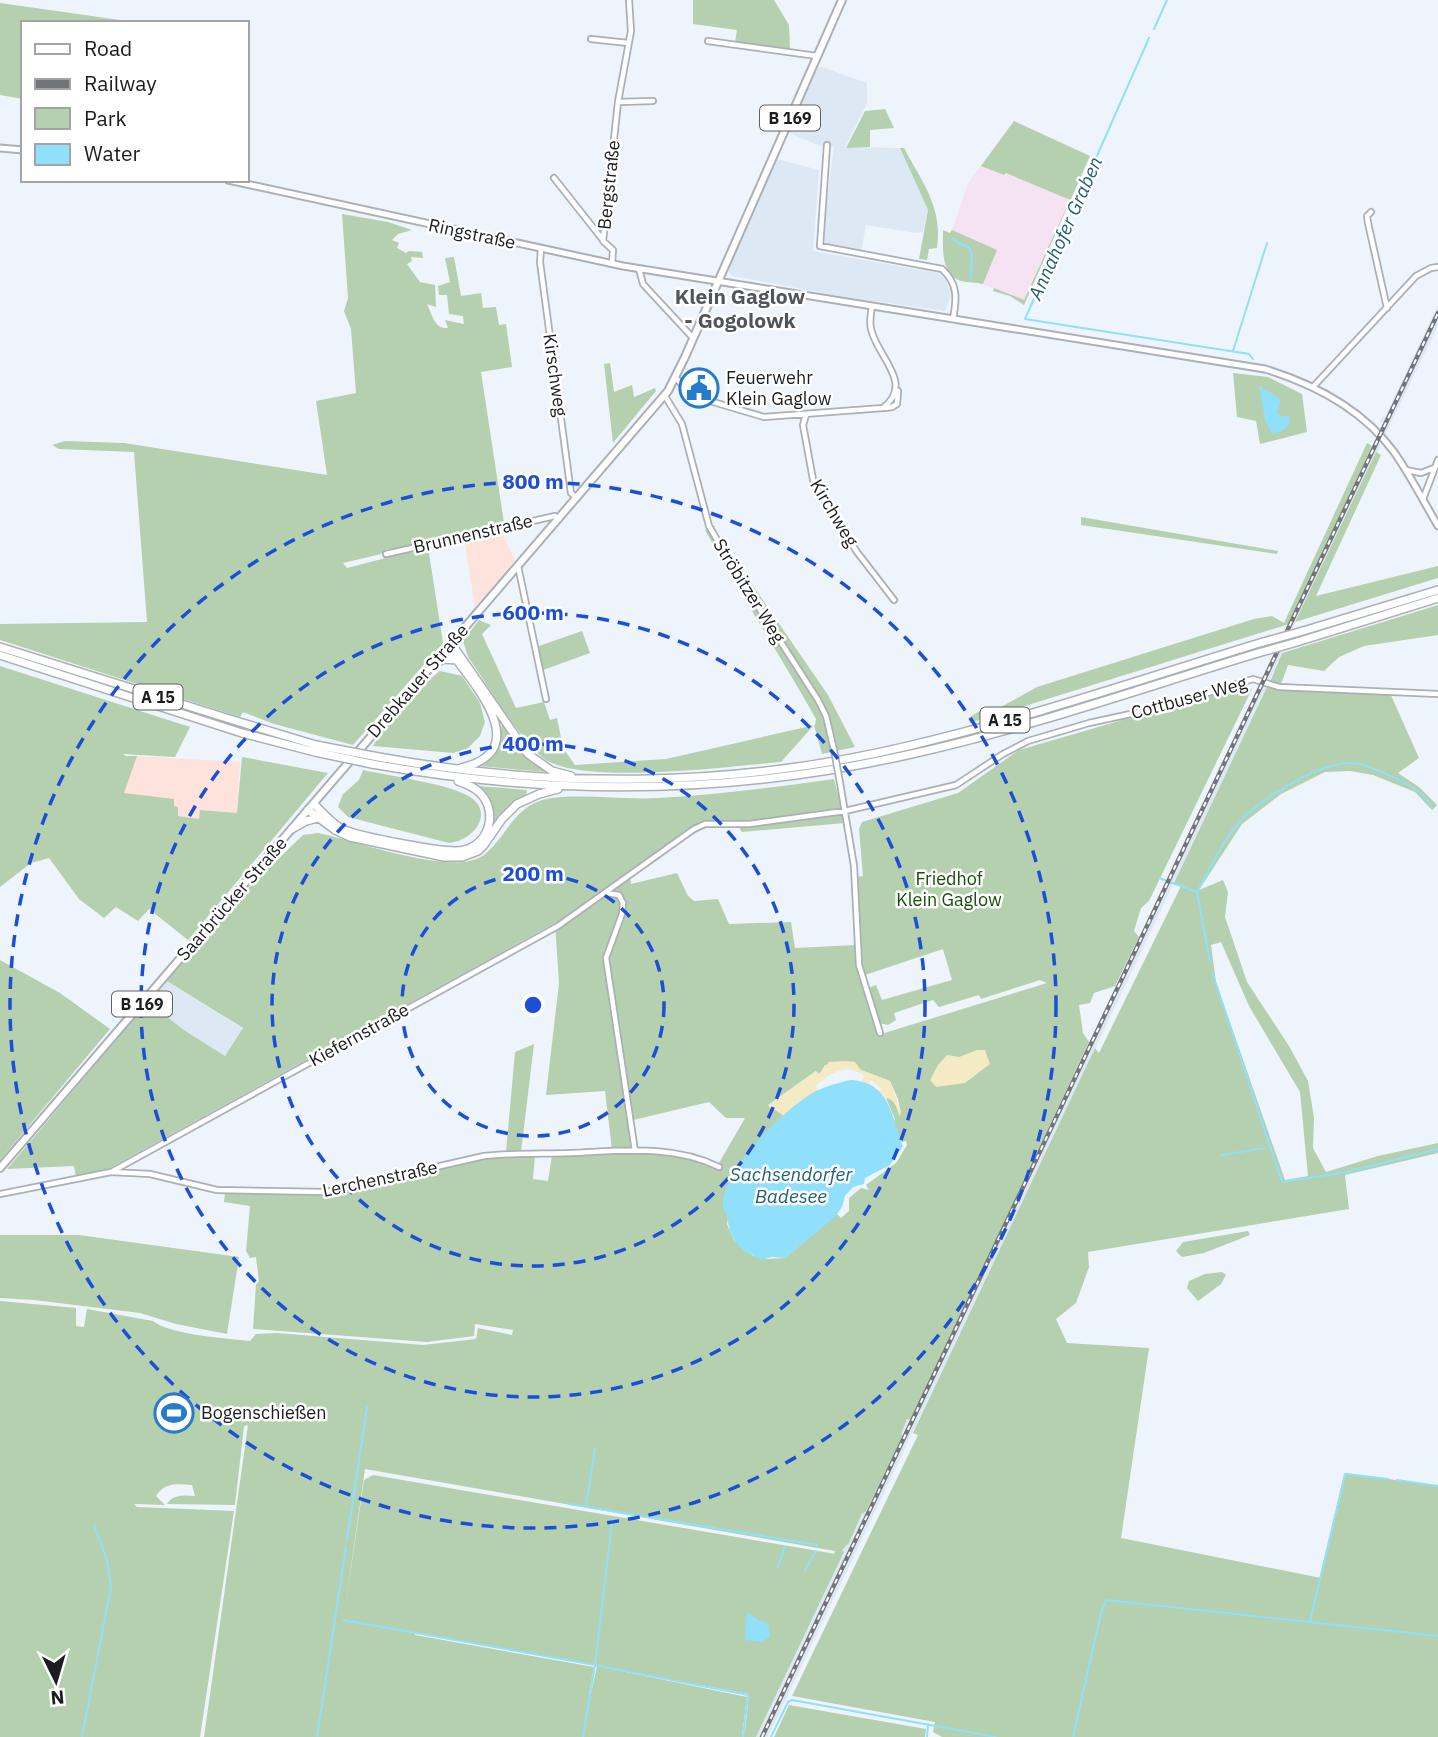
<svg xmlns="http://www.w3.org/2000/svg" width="1438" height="1737" viewBox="0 0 1438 1737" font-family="'IBM Plex Sans',sans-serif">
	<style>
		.built { fill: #dde8f5 }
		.industrial { fill: #fde3dc }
		.education { fill: #f5e3f4 }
		.green { fill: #b4d0af; fill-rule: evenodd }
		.sand { fill: #f4eac4 }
		.water { fill: #90dffb }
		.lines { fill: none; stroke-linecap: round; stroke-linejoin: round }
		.stream { stroke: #90dffb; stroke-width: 2 }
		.minor-casing { stroke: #aab0b7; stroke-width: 8 }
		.secondary-casing { stroke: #aab0b7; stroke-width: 9 }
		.primary-casing { stroke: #aab0b7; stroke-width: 10 }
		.motorway-casing { stroke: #aab0b7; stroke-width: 10 }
		.minor { stroke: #fff; stroke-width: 4.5 }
		.secondary { stroke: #fff; stroke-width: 5 }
		.primary { stroke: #fff; stroke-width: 6 }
		.motorway { stroke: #fff; stroke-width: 7 }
		.rail-casing { stroke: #71757a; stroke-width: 4.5 }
		.rail { stroke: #fff; stroke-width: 2; stroke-dasharray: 5; stroke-linecap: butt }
		.minor-bridge-casing { stroke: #aab0b7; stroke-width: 8; stroke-linecap: butt }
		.motorway-bridge-casing { stroke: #aab0b7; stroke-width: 10; stroke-linecap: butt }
		.minor-bridge { stroke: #fff; stroke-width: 4.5 }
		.motorway-bridge { stroke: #fff; stroke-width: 7 }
		.ring { fill: none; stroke: #1d4ed8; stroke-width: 3.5; stroke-dasharray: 12 9 }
		.labels { text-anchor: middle; stroke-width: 5; stroke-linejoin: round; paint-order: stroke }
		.shield { fill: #fff; stroke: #5f6062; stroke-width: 2 }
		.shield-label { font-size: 16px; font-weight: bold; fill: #1a1c1f }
		.street-label { font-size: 18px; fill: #1a1c1f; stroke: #fff }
		.poi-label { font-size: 18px; fill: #1a1c1f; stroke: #fff; text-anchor: start }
		.park-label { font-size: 18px; fill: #154f06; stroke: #fff }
		.water-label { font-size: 19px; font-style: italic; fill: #205f72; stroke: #fff }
		.quarter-label { font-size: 21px; font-weight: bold; fill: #50555b; stroke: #fff }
		.centre { fill: #1d4ed8; stroke: #fff; stroke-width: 3.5 }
		.ring-label { font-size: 21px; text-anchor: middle; font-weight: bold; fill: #1d4ed8; stroke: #fff; stroke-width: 5; stroke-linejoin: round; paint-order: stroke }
	</style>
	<rect width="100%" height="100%" fill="#eef4fb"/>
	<!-- built -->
	<path class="built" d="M819 66 867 83V103L845 147 900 148 928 210 923 232 916 233 866 225 861 253 830 247 826 244 822 238 834 147 820 146 787 132Z
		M777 159 819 170 813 251 938 273 944 278 952 293 945 311 845 297 733 276 729 272 731 261Z
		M1438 305V326L1385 435 1379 430 1383 423 1380 421 1382 417H1385Z
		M1375 440 1381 446 1295 622 1267 687 768 1737H756L844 1552 842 1550 849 1543 907 1419 911 1420Z
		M167 981 243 1029 225 1056 184 1030 148 1002Z"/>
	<!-- industrial -->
	<path class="industrial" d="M501 530 515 561 475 607 464 539Z
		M137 756 240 762 237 813 200 810 199 819 178 816V807L123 793Z"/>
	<!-- education -->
	<path class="education" d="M1014 121 1090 156 1024 301 979 283 981 263 951 233 968 183Z"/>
	<!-- green -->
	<path class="green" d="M693 0H774L789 25 790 50 735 43 737 30 693 24Z
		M0 3 120 20V23H23V99L0 95Z
		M885 109 894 128 870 130V147L846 148 865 111Z
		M1014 121 1090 156 1024 305 1010 296 993 291 994 288 1024 300 1070 200 1006 173 1004 175 981 166Z
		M900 148H904C922 182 943 207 937 248L929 249 927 260 919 259 928 210Z
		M342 214 388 222 412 230 398 234 392 240 399 243 397 248 406 253 409 251 422 252 423 258 411 257 412 261 407 264 420 282 435 285 436 307 427 304C432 314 434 329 448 328L445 320 464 324 463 316 449 314 447 295H439L438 286 450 282 445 258 454 257 461 296 481 293 483 308 496 307 499 325 506 324 512 367 481 372 504 523 392 551 387 549 381 554 343 563 347 568 428 547 443 643 353 745 274 724 243 712 240 717 0 640V624L147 622 134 452 59 449 52 445 65 441 124 443 327 475 316 401 356 393 351 329 344 311 348 298Z
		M943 230 950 233 952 230 997 250 983 284C976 282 968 283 961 281 940 274 943 247 943 230Z
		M610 363 614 392 632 385 634 397 655 388 656 391 613 443 604 364Z
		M1233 373 1268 377 1302 394 1307 432 1260 444 1256 421 1237 417Z
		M1367 443 1372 446 1289 624 970 723 968 718 985 708 1001 707 1037 687 1254 619 1272 616 1284 623Z
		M1376 452 1381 455 1316 596 1438 566V578L1295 622Z
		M1081 517 1278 551 1277 554 1081 525Z
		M715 525 714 529 828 695 855 747 822 754 814 725 781 762C732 766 577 787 542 757 515 733 489 687 468 657L463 641 479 620 491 625 482 634 516 708 544 702 550 720 557 718 563 748 575 765 666 759 815 725 816 719C780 655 740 594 705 530Z
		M1438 605V635L1364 646 1339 657 1324 671 1288 665 1281 684 1270 682 1282 653Z
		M582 631 590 653 543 670 536 647Z
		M0 666 190 727 175 757 123 754 126 756H137L124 793 174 799V806L178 807V816L199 819 200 810 237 813 242 757 328 773 188 940 149 909 138 921 116 907 104 918 79 899 49 858 31 863 0 887Z
		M440 671 462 676 480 703 485 722 480 736 468 748 453 753 373 746C389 717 414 691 440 671Z
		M1236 687 1252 689 1149 901 1141 908 1134 931 1139 937 1115 986 1094 993 1090 1003 1079 1005 1083 1033 1089 1042 911 1420 907 1419 901 1434 903 1436 866 1511 862 1514 849 1543 842 1550 844 1552 756 1737H204L248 1425 244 1426 235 1505 167 1504C173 1494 185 1495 195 1496L192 1485C177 1484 165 1482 156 1496L165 1505 134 1504 137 1507 234 1511 200 1737H0V1301L76 1308V1326L84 1327 87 1309 153 1321C167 1334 229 1339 250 1341L256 1334 277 1333 423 1345 476 1339 478 1328 512 1335 513 1330 475 1324 474 1336 427 1342 253 1329 256 1284 259 1282 256 1257 250 1258 246 1251 250 1206 224 1202 225 1193 304 1195 326 1193 484 1158 535 1155 533 1179 548 1181 552 1155 660 1153 719 1163 745 1118H726L709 1102 629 1121 633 1150H612L605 1091 546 1095 559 983 555 923 106 1170 76 1177 74 1166 7 1169 148 1002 184 1030 225 1056 243 1028 167 981 240 896 303 835 318 833C355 840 454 878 484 855 509 835 514 803 552 798 587 794 623 800 659 798 717 795 776 787 834 779L842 811 749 823H705L693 828 630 872 631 884 677 873 688 896 694 901 718 899 729 924 791 922 795 948 856 945 858 968 878 1035 1047 983 1040 980 981 999 979 995 939 1007 933 1000 894 1013 896 1020 888 1025 878 1023 868 988 876 985 882 1000 952 980 943 949 865 975 859 944 861 943 857 877 863 876 859 829 862 822 958 793 1019 750ZM825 1065 861 1070 890 1081 898 1099 901 1113 892 1099 886 1098 895 1119 894 1122C898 1130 897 1136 902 1142L906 1141 907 1145 896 1163 866 1185 869 1190 861 1188 849 1198V1211L841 1218 837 1214 785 1258 767 1259 753 1256 734 1240 727 1224 735 1171 783 1115 768 1105 816 1071 819 1075ZM365 1469 835 1551 834 1554 830 1553 373 1475 364 1480 344 1616ZM414 1632 749 1694 745 1731 742 1736 747 1697 597 1666 590 1698 589 1694 594 1667 415 1635Z
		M1267 687 1390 693 1419 758 1398 773 1419 787 1437 805 1432 810 1415 792 1373 775 1350 771 1325 772 1281 794 1242 824 1199 890 1223 880 1228 892 1225 917 1247 982 1289 1046 1308 1081 1314 1118 1313 1148 1326 1172 1378 1156 1438 1143V1153L1345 1175 1349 1209 1088 1252 1089 1267 1076 1303 1056 1319 1067 1343 1149 1348 1121 1538 1321 1578 1346 1473 1438 1486V1737H942L933 1732 935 1722 792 1696 918 1435 913 1433 1095 1048 1099 1053 1181 886 1174 883ZM1221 942 1249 1006 1300 1092 1308 1176 1285 1180 1216 982 1211 945Z
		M502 723 529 760 546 772 478 766C495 757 500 742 502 723Z
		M363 770C389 776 454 784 473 799 493 816 472 841 449 843L348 817 338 807 343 794 359 780Z
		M478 786 527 790 526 795 509 807 494 824 489 800Z
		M843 813 845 823 742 832 738 826Z
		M0 960 60 993 110 1029 0 1160Z
		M534 1044 521 1152H506L515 1052Z
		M1248 1231 1250 1235 1204 1253 1182 1257 1176 1251 1183 1242Z
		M0 1235H79L239 1257 227 1334 176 1324 140 1313 34 1300 0 1298Z
		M1222 1272 1226 1275 1221 1284 1198 1301 1187 1288 1189 1281 1205 1274Z
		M789 1705 926 1729 925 1737H774Z"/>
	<!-- sand -->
	<path class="sand" d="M977 1050H985L990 1064 965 1083 936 1087 930 1080 938 1065 947 1055 959 1057Z
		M846 1061 855 1062 861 1070 890 1081 901 1113 899 1116C895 1098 892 1102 878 1092L882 1089 871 1080 868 1084 862 1081 864 1076C848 1062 830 1073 816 1086L818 1090 783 1115 768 1106 816 1071 819 1074 829 1062Z"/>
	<!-- water -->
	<path class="water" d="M1259 385 1281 400 1277 413 1282 417 1288 415C1294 426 1284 429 1276 434L1271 432 1265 420Z
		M851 1080C891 1082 892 1119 903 1146L890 1165 865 1178 864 1184 853 1187 845 1196 842 1207 835 1217 785 1258 772 1257 761 1260C756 1256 748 1254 743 1250 732 1241 729 1228 727 1217 727 1215 723 1208 723 1207 719 1172 787 1106 816 1091 822 1088 843 1081 851 1080Z
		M747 1612 758 1620 768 1623 770 1637 761 1642 745 1640Z"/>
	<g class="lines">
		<!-- stream -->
		<path class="stream" d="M1154 29 1167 0
			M1149 38 1025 319 1249 354 1253 359
			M952 239 969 248 972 254 971 278
			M1233 351 1267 243
			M1159 878 1197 892 1210 962
			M1197 892C1210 870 1224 837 1242 819 1265 797 1317 764 1349 763 1364 763 1377 770 1390 776 1407 783 1421 791 1432 806
			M1212 972 1282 1182 1347 1172 1438 1149
			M1222 1155 1265 1148
			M1397 1480 1438 1486
			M569 1504 817 1545V1547
			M586 1507 595 1449
			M347 1540 367 1407
			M778 1567 785 1547
			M805 1570 816 1551
			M343 1620 595 1665 748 1695 743 1737
			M1310 1621 1345 1474 1388 1479
			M82 1737 111 1587 107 1560 94 1525
			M317 1737 346 1547
			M583 1737 595 1665 612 1522
			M771 1737 788 1702 792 1700 996 1737
			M927 1737 928 1724
			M1073 1737 1102 1609 1107 1600 1438 1636"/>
		<!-- minor casing -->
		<g class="minor-casing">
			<path id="minor" d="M591 39 628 43
				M708 41 817 56
				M618 102 653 101
				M827 145 820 246 942 269C958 284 957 298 953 319
				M554 178 603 240
				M1371 212 1367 216 1368 223 1387 308
				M541 249 540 262 571 493 577 498
				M612 264 613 250 603 241 618 102 631 31 629 0
				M639 269 643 284 693 338
				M676 378 689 393 703 399 764 417 883 408C915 383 877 357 871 329 869 321 871 314 872 306
				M1313 387 1416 276 1431 268 1438 267
				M665 396 682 424 709 526 736 572 818 700 826 716 834 750
				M885 408 892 407 897 404 898 391
				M806 415 803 425 814 485 857 552 894 600
				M1406 470 1421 473 1434 468
				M1423 499 1438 460
				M386 554 555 516 559 519
				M518 566 546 699
				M840 783 854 866 859 965 880 1033
				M606 893 619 895 623 903 622 914 606 958 635 1151
				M111 1172 558 926 694 829 705 824H749L845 811 956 785 1003 754 1028 741 1089 723 1158 708 1253 679 1279 687 1438 694
				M0 1194 111 1172 150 1174 217 1190 326 1192 484 1156C513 1153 542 1154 571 1153 620 1151 673 1144 719 1167"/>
		</g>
		<!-- secondary casing -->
		<g class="secondary-casing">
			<path id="secondary" d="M0 148 23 150
				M228 180 623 266 1265 369C1314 384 1363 410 1394 452 1410 475 1424 502 1438 526"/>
		</g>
		<!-- primary casing -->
		<g class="primary-casing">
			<path id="primary" d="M0 1168 668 391 685 357 842 0"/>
		</g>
		<!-- motorway casing -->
		<g class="motorway-casing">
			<path id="motorway" d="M1303 631 1438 590
				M1297 642 1438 598
				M451 643 528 754 552 771 571 776
				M0 647 236 721 316 745
				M447 647C472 682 537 750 461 768
				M0 655 242 733 315 752
				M432 665 444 659 457 660
				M373 756C550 789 732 788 908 746 1028 718 1145 678 1263 642
				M372 764C550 796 730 795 907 755 1026 729 1142 688 1258 653
				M314 804C322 812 331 823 342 829 359 836 448 855 464 850 489 844 498 813 481 794 475 787 466 784 458 781
				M308 810 335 830 350 837 444 857H462L478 851 484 845 502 819 517 804 539 794 558 789
				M292 829 306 821 318 818"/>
		</g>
		<!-- minor -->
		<use href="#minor" class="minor"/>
		<!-- secondary -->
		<use href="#secondary" class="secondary"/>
		<!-- primary -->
		<use href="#primary" class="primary"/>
		<!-- motorway -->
		<use href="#motorway" class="motorway"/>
		<!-- rail casing -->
		<g class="rail-casing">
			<path id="rail" d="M762 1737 1438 313"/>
		</g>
		<!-- rail -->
		<use href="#rail" class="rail"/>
		<!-- minor-bridge casing -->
		<g class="minor-bridge-casing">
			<path id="minor-bridge" d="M834 750 840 783"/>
		</g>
		<!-- motorway-bridge casing -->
		<g class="motorway-bridge-casing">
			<path id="motorway-bridge" d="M1263 642 1303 631
				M1258 653 1297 642
				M316 745 373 756
				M315 752 372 764"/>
		</g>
		<!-- minor-bridge -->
		<use href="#minor-bridge" class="minor-bridge"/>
		<!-- motorway-bridge -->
		<use href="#motorway-bridge" class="motorway-bridge"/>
	</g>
	<!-- distance rings -->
	<g class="ring">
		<circle cx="533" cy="1005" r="131"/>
		<circle cx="533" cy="1005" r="261"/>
		<circle cx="533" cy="1005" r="392"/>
		<circle cx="533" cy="1005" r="523"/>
	</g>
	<!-- icons -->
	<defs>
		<g id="civic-ring" transform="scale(2.0125)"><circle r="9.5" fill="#fff" stroke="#257cca" stroke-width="1.5"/><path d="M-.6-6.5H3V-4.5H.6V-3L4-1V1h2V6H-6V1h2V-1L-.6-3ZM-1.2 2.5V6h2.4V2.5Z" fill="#257cca"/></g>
		<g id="stadium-ring" transform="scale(2.0125)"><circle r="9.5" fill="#fff" stroke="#257cca" stroke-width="1.5"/><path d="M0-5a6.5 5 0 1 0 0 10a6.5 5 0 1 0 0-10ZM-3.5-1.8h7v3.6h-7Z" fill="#257cca"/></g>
	</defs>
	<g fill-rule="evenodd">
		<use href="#civic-ring" x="699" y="388"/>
		<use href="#stadium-ring" x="174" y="1413"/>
	</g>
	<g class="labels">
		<!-- shield labels -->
		<g class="shield">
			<rect x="760" y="105.5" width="60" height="25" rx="5"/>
			<rect x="133.5" y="684.5" width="49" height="25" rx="5"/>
			<rect x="980.5" y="707.5" width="49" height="25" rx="5"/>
			<rect x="112" y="991.5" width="60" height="25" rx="5"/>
		</g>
		<g class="shield-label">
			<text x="790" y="124">B 169</text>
			<text x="158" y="703">A 15</text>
			<text x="1005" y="726">A 15</text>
			<text x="142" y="1010">B 169</text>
		</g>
		<!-- street labels -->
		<g class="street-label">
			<text transform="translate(609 185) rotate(-84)" y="6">Bergstraße</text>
			<text transform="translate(472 234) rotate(12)" y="6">Ringstraße</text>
			<text transform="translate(555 375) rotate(82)" y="6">Kirschweg</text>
			<text transform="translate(834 513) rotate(59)" y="6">Kirchweg</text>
			<text transform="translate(473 534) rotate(-13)" y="6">Brunnenstraße</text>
			<text transform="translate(749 591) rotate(58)" y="6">Ströbitzer Weg</text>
			<text transform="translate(418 681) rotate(-49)" y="6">Drebkauer Straße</text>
			<text transform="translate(1189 698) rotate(-15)" y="6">Cottbuser Weg</text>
			<text transform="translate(232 899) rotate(-49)" y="6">Saarbrücker Straße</text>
			<text transform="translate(359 1035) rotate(-29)" y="6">Kiefernstraße</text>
			<text transform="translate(380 1179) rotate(-12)" y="6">Lerchenstraße</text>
		</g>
		<!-- poi labels -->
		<g class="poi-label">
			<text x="726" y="384">Feuerwehr<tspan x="726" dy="21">Klein Gaglow</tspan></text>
			<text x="201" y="1419">Bogenschießen</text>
		</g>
		<!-- park labels -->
		<g class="park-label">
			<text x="949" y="885">Friedhof<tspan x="949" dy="21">Klein Gaglow</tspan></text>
		</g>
		<!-- water labels -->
		<g class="water-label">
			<text transform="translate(1065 228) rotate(-66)" y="7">Annahofer Graben</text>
			<text x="791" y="1181">Sachsendorfer<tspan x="791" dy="22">Badesee</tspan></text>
		</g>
		<!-- quarter labels -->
		<g class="quarter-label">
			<text x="740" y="304">Klein Gaglow<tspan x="740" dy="24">- Gogolowk</tspan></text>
		</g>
	</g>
	<circle cx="533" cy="1005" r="10" class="centre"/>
	<g class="ring-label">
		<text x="533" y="489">800 m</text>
		<text x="533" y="620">600 m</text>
		<text x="533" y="751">400 m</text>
		<text x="533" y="881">200 m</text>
	</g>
	<!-- legend -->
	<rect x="21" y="21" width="228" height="161" fill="#ffffff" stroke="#a3a4a5" stroke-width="2"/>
	<rect x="35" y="44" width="35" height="10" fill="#ffffff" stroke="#a3a4a5" stroke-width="2"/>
	<text x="84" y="56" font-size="21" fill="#1a1c1f">Road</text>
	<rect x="35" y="79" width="35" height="10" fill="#71757a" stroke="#a3a4a5" stroke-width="2"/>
	<text x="84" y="91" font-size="21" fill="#1a1c1f">Railway</text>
	<rect x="35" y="108" width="35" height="21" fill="#b4d0af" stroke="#a3a4a5" stroke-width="2"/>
	<text x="84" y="126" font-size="21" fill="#1a1c1f">Park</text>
	<rect x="35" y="144" width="35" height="21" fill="#90dffb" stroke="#a3a4a5" stroke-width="2"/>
	<text x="84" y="161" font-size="21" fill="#1a1c1f">Water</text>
	<!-- north arrow -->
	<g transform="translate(56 1681) rotate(175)" stroke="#ffffff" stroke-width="5" paint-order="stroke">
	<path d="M0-5L12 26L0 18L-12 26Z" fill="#1a1c1f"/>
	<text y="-10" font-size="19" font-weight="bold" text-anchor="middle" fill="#1a1c1f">N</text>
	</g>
</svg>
